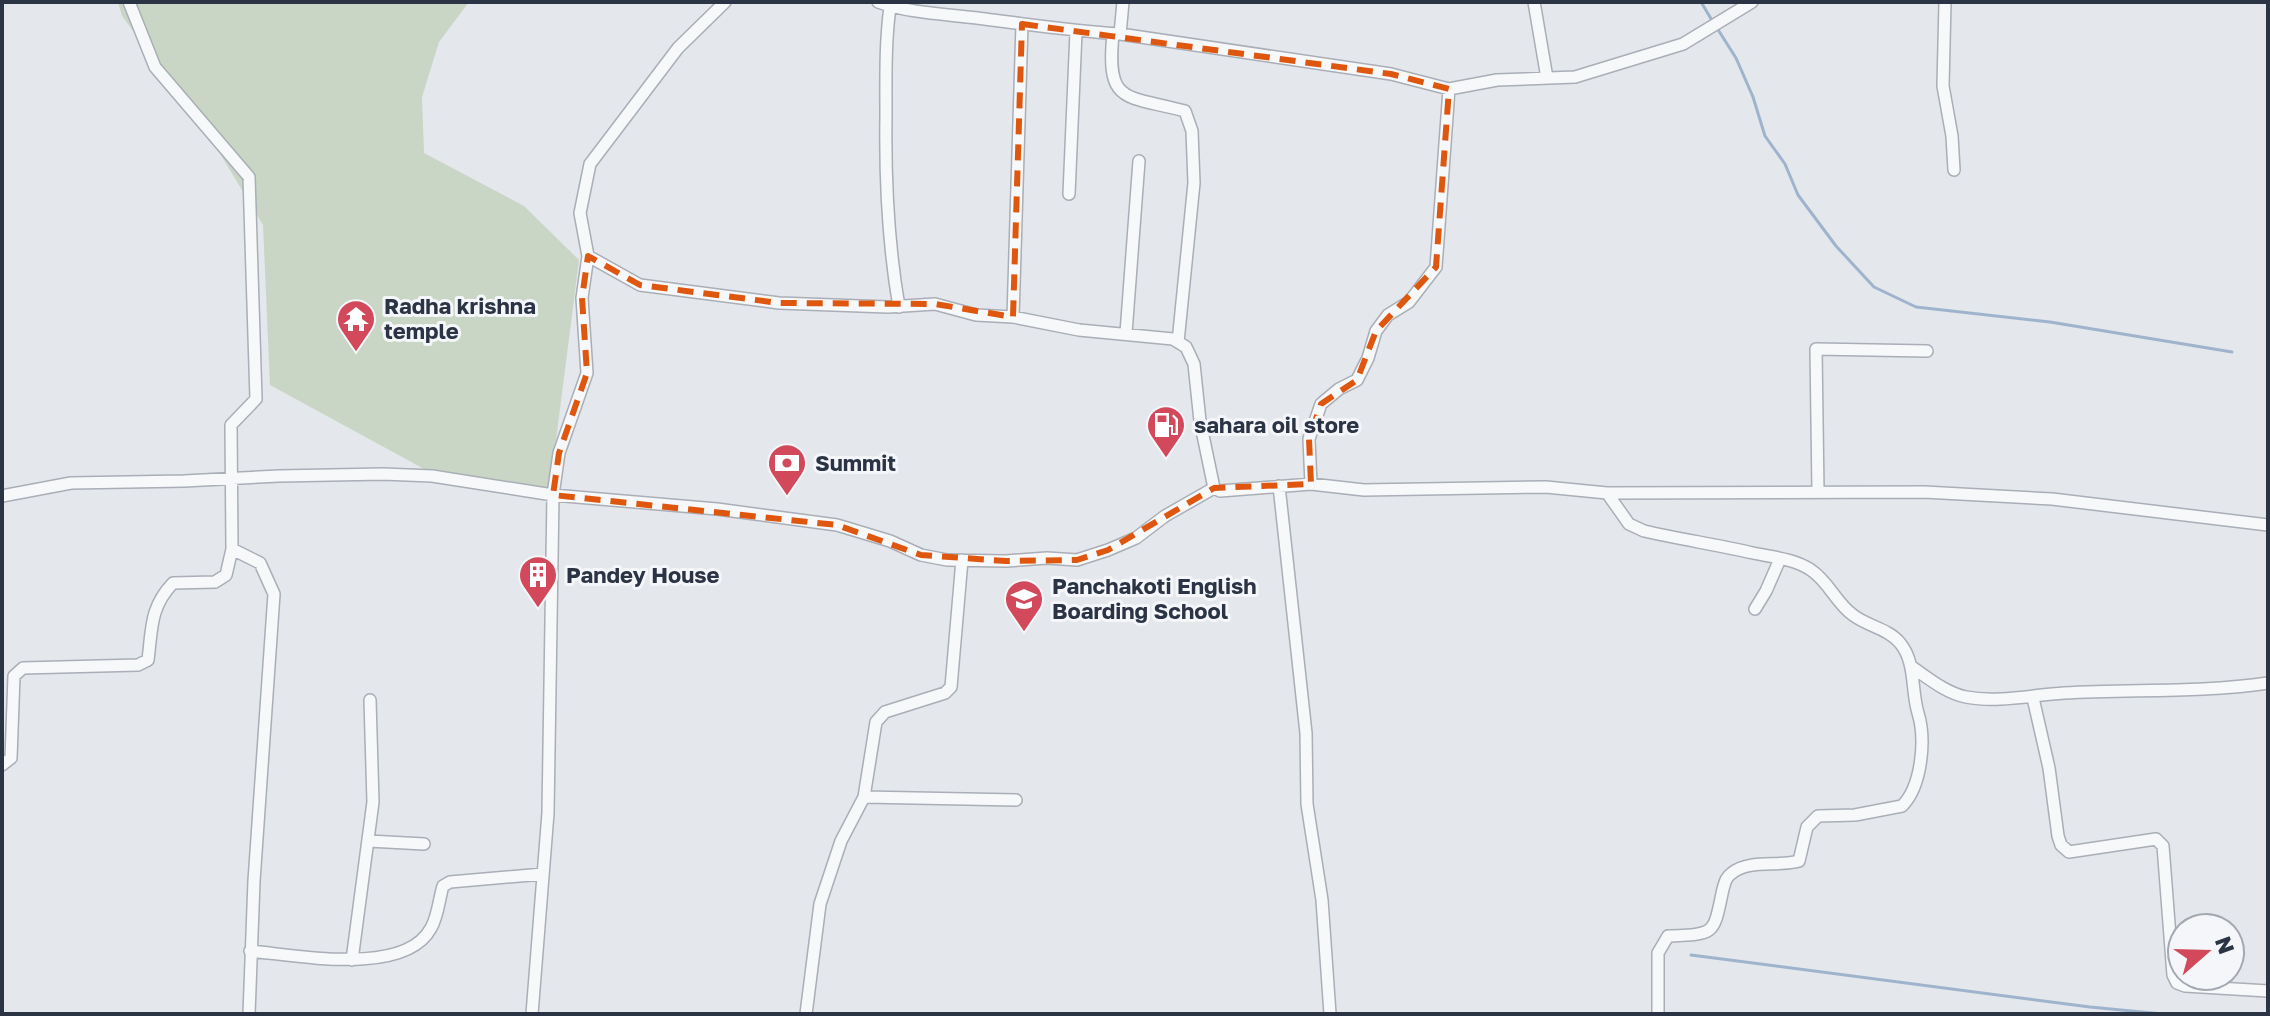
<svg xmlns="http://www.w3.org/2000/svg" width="2270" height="1016" viewBox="0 0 2270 1016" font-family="'Golos Text',sans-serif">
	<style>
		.green { fill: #c9d6c5 }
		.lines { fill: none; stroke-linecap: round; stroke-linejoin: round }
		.stream { stroke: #9fb4cc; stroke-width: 3 }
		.minor-casing { stroke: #a9aeb7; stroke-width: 14 }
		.minor { stroke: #f7f8fa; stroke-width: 11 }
		.marked { fill: none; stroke: #df570f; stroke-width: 6; stroke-dasharray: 16 10; stroke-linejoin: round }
		.labels { text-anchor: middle; stroke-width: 6; stroke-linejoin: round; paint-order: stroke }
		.poi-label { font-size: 22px; font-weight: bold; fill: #2b3445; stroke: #f4f6f9; text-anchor: start }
	</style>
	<rect width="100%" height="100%" fill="#e4e7ec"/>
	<!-- green -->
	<path class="green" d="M118 2H469L439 42 422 97 424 153 524 206 579 260 549 495 448 482 270 385 263 225 198 117 122 16Z"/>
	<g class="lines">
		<!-- stream -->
		<path class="stream" d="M1701 2 1713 22
			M1717 28 1736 58 1753 97 1765 136 1785 164 1798 195 1836 246 1874 287 1916 307 2050 322 2232 352
			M1691 955 2090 1007 2163 1014"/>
		<!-- minor casing -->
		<g class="minor-casing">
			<path id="minor" d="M878 2C909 13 945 14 977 18 1025 24 1072 31 1120 34L1391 74 1449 89 1497 80 1575 77 1683 44 1752 2
				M1534 2 1547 78
				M1945 2 1943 86 1952 136 1954 170
				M890 7C885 43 886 80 886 117 885 181 888 243 899 307
				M1113 34C1106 105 1125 95 1185 111L1192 131 1194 183 1178 342
				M1120 34 1123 2
				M1069 194 1076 32
				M588 256 640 285 779 303 888 307 935 304 976 315 1013 317 1079 330 1173 339 1186 347 1194 364 1200 421 1214 488
				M1013 317 1022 24
				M1126 333 1139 161
				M1311 484 1309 439 1321 404 1339 389 1357 380 1368 358 1376 331 1388 315 1409 302 1436 267 1449 89
				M1279 486 1306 733 1307 804 1322 900 1330 1014
				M1818 492 1816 349 1927 351
				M1607 493 1629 524 1644 531C1680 539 1717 545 1753 553 1772 557 1795 559 1811 570 1829 582 1836 603 1853 615 1867 626 1889 629 1900 643 1916 662 1911 690 1918 713 1926 739 1922 786 1902 806L1855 815 1818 816 1807 827 1799 861C1778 867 1749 859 1732 873 1726 877 1725 882 1723 889 1713 935 1717 934 1668 936L1658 953V1014
				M2 496 71 483 184 481 279 476 383 474 432 476 553 495 717 509 837 525 890 541 921 555 947 560 1006 561 1047 558 1077 560 1108 550 1136 538 1165 516 1214 488 1220 491 1311 484 1364 490 1546 487 1607 493 1924 492 2052 499 2268 525
				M232 549 260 563 274 594 254 881 249 1014
				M1755 609 1766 591 1780 559
				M1912 667C1928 678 1946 693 1966 697 1998 703 2032 695 2064 693 2133 689 2200 693 2268 683
				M2033 698 2049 768 2058 836 2061 845 2069 852 2156 839 2163 846 2173 975 2177 983 2185 986 2268 991
				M2 765 11 758 14 676 23 668 138 665 148 660C152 628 150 607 173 583L215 582 226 575 232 549 231 425 256 399 249 177 155 67 129 2
				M864 797 1016 800
				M369 841 424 844
				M250 951C296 955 405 977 431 928 438 916 439 899 443 886L450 882 543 874
				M352 960 373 802 370 700
				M532 1014 548 813 553 495 559 453 587 373 582 298 588 256 580 213 590 164 678 48 725 2
				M806 1014 820 904 841 841 864 797 876 722 885 712 945 693 951 687 962 560"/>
		</g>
		<!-- minor -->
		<use href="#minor" class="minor"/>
	</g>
	<!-- marked area -->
	<path class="marked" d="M1022 24 1391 74 1449 89 1436 267 1376 331 1357 380 1321 404 1309 439 1311 484 1214 488 1108 550 1077 560 1006 561 921 555 837 525 553 495 559 453 587 373 582 298 588 256 640 285 779 303 935 304 1013 317Z"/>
	<!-- icons -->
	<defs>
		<g id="temple-pin" transform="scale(2)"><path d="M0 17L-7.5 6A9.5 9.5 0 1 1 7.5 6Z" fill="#d1495b" stroke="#f4f6f9"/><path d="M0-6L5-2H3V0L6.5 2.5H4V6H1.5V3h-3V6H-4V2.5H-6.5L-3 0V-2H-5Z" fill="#fff"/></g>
		<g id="fuel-pin" transform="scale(2)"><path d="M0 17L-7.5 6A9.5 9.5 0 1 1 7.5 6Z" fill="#d1495b" stroke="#f4f6f9"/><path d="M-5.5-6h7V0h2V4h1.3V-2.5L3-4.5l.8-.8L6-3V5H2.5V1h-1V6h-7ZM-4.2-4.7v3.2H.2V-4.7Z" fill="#fff"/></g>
		<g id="bank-pin" transform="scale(2)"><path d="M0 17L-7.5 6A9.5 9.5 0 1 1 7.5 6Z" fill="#d1495b" stroke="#f4f6f9"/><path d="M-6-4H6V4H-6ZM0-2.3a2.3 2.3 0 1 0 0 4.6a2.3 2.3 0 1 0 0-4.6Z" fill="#fff"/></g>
		<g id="building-pin" transform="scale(2)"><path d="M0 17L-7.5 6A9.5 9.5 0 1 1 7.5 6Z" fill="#d1495b" stroke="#f4f6f9"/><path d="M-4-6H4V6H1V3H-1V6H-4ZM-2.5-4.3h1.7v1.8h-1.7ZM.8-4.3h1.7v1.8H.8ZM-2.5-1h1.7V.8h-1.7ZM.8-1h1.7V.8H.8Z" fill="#fff"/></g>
		<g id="school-pin" transform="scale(2)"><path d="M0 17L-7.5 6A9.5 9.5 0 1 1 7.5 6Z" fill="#d1495b" stroke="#f4f6f9"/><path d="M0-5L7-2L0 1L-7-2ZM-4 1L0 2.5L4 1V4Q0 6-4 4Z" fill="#fff"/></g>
	</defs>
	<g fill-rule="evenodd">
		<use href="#temple-pin" x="356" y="319"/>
		<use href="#fuel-pin" x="1166" y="425"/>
		<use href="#bank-pin" x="787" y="463"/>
		<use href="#building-pin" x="538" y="575"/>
		<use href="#school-pin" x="1024" y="599"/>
	</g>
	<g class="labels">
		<!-- poi labels -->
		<g class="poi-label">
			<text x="384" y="314">Radha krishna<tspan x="384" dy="25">temple</tspan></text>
			<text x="1194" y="433">sahara oil store</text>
			<text x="815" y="471">Summit</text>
			<text x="566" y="583">Pandey House</text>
			<text x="1052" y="594">Panchakoti English<tspan x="1052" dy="25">Boarding School</tspan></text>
		</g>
	</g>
	<!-- border -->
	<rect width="2270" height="1016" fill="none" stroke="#2b3445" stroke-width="8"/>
	<!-- north arrow -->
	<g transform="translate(2206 952) rotate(70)"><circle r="38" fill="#f4f6f9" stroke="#a4a8b1" stroke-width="2"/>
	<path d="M0-6L14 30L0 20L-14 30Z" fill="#d1495b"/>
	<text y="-12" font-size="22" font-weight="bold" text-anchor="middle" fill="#2b3445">N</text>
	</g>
</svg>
